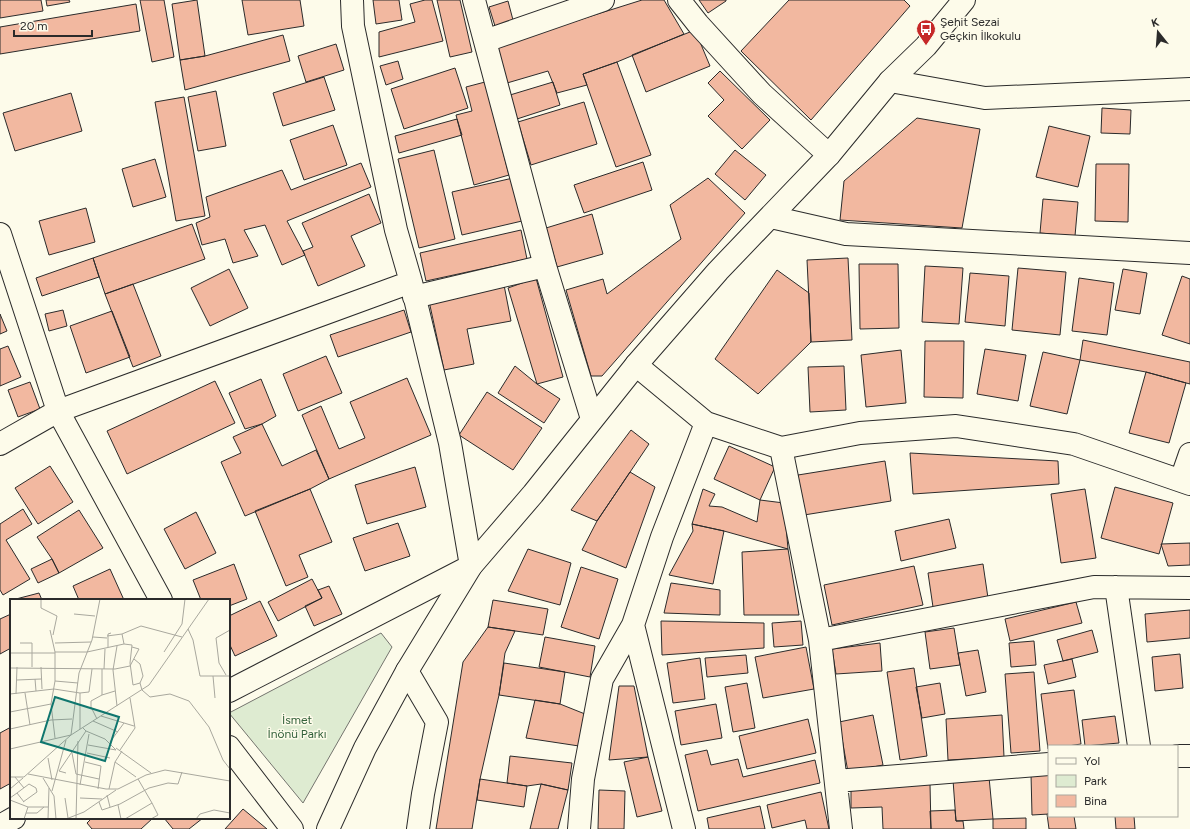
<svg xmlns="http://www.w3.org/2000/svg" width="1190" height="829" viewBox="0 0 1190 829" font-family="Figtree,sans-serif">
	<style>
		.green { fill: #deebd1; stroke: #74746e }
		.building { fill: #f2b8a0; stroke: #2b2b2b }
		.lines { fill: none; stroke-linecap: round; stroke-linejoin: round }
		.street-casing { stroke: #2b2b2b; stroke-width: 24 }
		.secondary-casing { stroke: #2b2b2b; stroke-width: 24 }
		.street { stroke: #fdfbea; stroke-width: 22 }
		.secondary { stroke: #fdfbea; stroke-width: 22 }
		.labels { text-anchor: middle; stroke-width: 3; stroke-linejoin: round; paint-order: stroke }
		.poi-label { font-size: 12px; fill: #2b2b2b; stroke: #fdfbea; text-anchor: start }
		.park-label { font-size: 12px; fill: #34623c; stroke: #fdfbea }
		.inset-road { fill: none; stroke: #a9a89e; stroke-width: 1 }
		.view { fill: #0f766e; fill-opacity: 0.15; stroke: #0f766e; stroke-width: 2 }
		.inset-edge { fill: none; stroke: #2b2b2b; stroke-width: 2 }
	</style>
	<rect width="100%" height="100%" fill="#fdfbea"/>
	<!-- green -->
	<path class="green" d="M381 633 392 647 303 803 229 713Z"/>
	<!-- building -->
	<path class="building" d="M0 0H41L43 11 0 18Z
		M46 0H69L70 2 47 6Z
		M140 0H164L174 57 152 62Z
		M197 0 205 56 180 60 172 4Z
		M242 0H300L304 26 248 35Z
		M373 0H399L402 20 376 24Z
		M425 0H432L443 41 379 57V32L415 22 410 4Z
		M437 0H460L472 52 450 57Z
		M642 0H664L684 34 617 62 583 74 587 85 557 93 548 71 507 83 496 46Z
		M699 0H726V1L708 13Z
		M789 0H904L910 6 811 120 741 51Z
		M508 1 513 20 495 26 489 7Z
		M136 4 140 31 0 54V27Z
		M695 30 710 66 646 92 632 55Z
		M283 35 290 61 185 90 180 60 205 56Z
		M336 44 344 70 306 82 298 56Z
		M398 61 403 79 386 85 380 66Z
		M617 62 651 155 616 167 583 74Z
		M455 68 468 108 404 129 391 89Z
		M720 71 770 120 742 149 708 116 724 100 708 83Z
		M324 77 335 110 283 126 273 93Z
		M485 82 509 175 474 185 456 115 472 111 466 87Z
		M553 82 560 105 517 119 510 95Z
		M216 91 226 146 198 151 188 97Z
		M71 93 82 131 15 151 3 113Z
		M184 97 205 216 176 221 155 102Z
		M584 102 597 144 531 165 518 122Z
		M1102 108 1131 110 1130 134 1101 133Z
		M917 118 980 129 962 228 840 220 844 181Z
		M457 119 462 135 399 153 395 136Z
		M333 125 347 165 304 180 290 140Z
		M1049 126 1090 136 1078 187 1036 177Z
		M434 150 455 239 419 248 398 159Z
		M735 150 766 175 745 200 715 174Z
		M155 159 166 197 133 207 122 169Z
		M643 162 652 190 584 213 574 185Z
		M361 163 371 187 287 221 305 255 282 265 265 225 244 230 258 256 233 263 225 239 202 245 196 223 210 217 206 197 282 170 291 190Z
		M1096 164H1129L1128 222 1095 221Z
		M513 178 522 221 462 235 452 192Z
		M708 178 745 213 602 376H591L566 290 603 279 607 294 681 239 670 205Z
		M369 194 381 223 351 236 365 266 318 286 303 251 313 247 302 223Z
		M1043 199 1078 202 1075 236 1040 233Z
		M86 208 95 242 49 255 39 221Z
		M592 214 603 254 557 267 546 228Z
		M192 224 205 259 105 294 93 258Z
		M521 230 527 259 426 281 420 253Z
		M93 258 99 277 42 296 36 278Z
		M848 258 852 340 811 342 807 260Z
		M859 264H898L899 328 860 329Z
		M925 266 963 268 959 324 922 322Z
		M1018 268 1066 272 1060 335 1012 330Z
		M229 269 248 308 210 326 191 288Z
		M1123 269 1147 273 1140 314 1115 310Z
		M777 270 809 293 811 342 758 394 715 359Z
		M970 273 1009 276 1005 326 965 322Z
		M1182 276 1190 279V344L1162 335Z
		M536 278 563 377 537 384 508 288Z
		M1079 278 1114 283 1107 335 1072 331Z
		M133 284 161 356 133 367 105 294Z
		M504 285 511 321 467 329 474 364 444 370 429 301Z
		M63 310 67 326 49 331 45 314Z
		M404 310 411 332 338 357 330 335Z
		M112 311 130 357 86 373 70 326Z
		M0 314 7 331 0 334Z
		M1083 340 1190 362V384L1146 372 1080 360Z
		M925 341H964L963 398 924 397Z
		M8 346 21 377 0 386V349Z
		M985 349 1026 355 1018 401 977 394Z
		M901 350 906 403 866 407 861 355Z
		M1043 352 1080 360 1067 414 1030 406Z
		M326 356 342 393 298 411 283 374Z
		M515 366 537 384 560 399 544 423 498 393Z
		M844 366 846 410 810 412 808 367Z
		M1146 372 1186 383 1169 443 1129 433Z
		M407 378 431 435 329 479 302 415 321 406 339 449 365 438 350 402Z
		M261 379 276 416 262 424 245 429 229 393Z
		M215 381 235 423 127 474 107 431Z
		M30 382 40 409 18 417 8 390Z
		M487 392 542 428 513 470 459 435Z
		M262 424 282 466 316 450 329 479 310 489 245 516 221 462 241 453 233 437Z
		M631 430 649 444 597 521 571 510Z
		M729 446 775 467 760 500 714 479Z
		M910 453 1058 461 1059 484 913 494Z
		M885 461 891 501 804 515 798 475Z
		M50 466 73 502 38 524 15 488Z
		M415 467 426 507 367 524 355 485Z
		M630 472 655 487 626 568 582 550 597 521Z
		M1115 487 1173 503 1159 554 1101 538Z
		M310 489 332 542 299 555 308 577 286 586 255 511Z
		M703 489 715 494 709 506 722 507 757 522 760 500 784 503 788 549 724 531 692 524Z
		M1085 489 1096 558 1061 563 1051 494Z
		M23 509 32 524 6 540 30 579 3 595 0 590V524Z
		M79 510 103 548 59 573 52 559 37 537Z
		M196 512 216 553 185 569 164 529Z
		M949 519 956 548 901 561 895 531Z
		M398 523 410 556 365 571 353 538Z
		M692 524 724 531 713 584 669 575 693 531Z
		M1190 543V565L1168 566 1161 544Z
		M528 549 571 563 560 605 508 591Z
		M788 549 799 615H744L742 552Z
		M52 559 59 573 38 583 31 569Z
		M234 564 247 599 229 606V600H201L193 580Z
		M983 564 988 598 933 607 928 573Z
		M914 566 923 605 832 625 824 585Z
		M581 567 618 579 599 639 561 627Z
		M110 569 124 600H79L73 586Z
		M312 579 322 598 278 621 268 602Z
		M671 583 720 590V615L664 613Z
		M329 586 342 614 314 626 305 606 322 598 318 590Z
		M39 593 42 600 16 599Z
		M493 600 548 609 543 635 488 627Z
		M260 601 277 636 235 656 229 643V616Z
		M1076 602 1082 623 1010 641 1005 619Z
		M1190 610V638L1147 642 1145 614Z
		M11 614V648L0 654V619Z
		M661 621 764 623V648L662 655Z
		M801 621 803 645 774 647 772 623Z
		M488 627 515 631 505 653 499 695 480 779 472 829H436L463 662Z
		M954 628 960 665 930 669 925 632Z
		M1092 630 1098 652 1063 661 1057 640Z
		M545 637 595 646 590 677 539 667Z
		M1034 641 1036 665 1011 667 1009 643Z
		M880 643 882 671 836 674 832 649Z
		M806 647 814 689 763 698 755 657Z
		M978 650 986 692 966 696 958 653Z
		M1180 654 1183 688 1155 691 1152 657Z
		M746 655 748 673 707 677 705 658Z
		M700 658 705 699 673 703 667 663Z
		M1072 659 1076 677 1048 684 1044 665Z
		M504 663 565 672 560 704 499 695Z
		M914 668 927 756 900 760 887 672Z
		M1034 672 1040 751 1011 753 1005 674Z
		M747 683 755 728 733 732 725 687Z
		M940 683 945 714 922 718 916 687Z
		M619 686H634L648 757 609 760Z
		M1074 690 1081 744 1068 746H1049V748L1048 749 1041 694Z
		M535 700 560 704 585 714 579 746 526 738Z
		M716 704 722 738 681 745 675 711Z
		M873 715 883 765 848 772 839 722Z
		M1002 715 1004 757 948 760 946 719Z
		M1115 716 1119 743 1085 746 1082 720Z
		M808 719 816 753 747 769 739 736Z
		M11 727V783L0 789V733Z
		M707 750 711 765 738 759 743 777 815 760 820 783 698 811 685 755Z
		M510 756 572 763 568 790 541 784 527 786 507 783Z
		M648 757 662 811 637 817 624 762Z
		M1031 774H1049V814L1032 815Z
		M989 777 993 819 956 821 953 780Z
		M480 779 527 786 524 807 477 800Z
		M541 784 568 790 558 829H530Z
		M930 784 931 829H883L882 807 851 808V788Z
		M599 790 625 791 624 829H598Z
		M821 792 829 829H807L805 820 772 828 767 805Z
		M760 806 765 829H709L707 818Z
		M243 809 267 829H225Z
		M955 810 956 821H963L964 829H931L930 811Z
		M1047 814H1049V816H1074L1076 829H1049Z
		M1115 816H1134L1135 829H1116Z
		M92 818H153L141 829H92L87 823Z
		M164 818H203L189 829H173Z
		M1026 818V829H993V819Z"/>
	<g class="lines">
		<!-- street casing -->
		<g class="street-casing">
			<path id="street" d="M474 0 545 266 592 419
				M679 0 698 24 762 94 829 155
				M485 41 603 0
				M890 81 985 98 1190 89
				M771 217 846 234 1190 253
				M0 234 58 411 161 600
				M414 297 545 266
				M706 423 781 448 860 433 956 426 1074 444 1190 484
				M0 444 58 411 411 282
				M781 448 820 640 841 829
				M1181 480 1190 454
				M1116 587 1139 746
				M633 625 684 829
				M820 640 1094 587 1190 588
				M407 671 437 722 423 794 418 829
				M229 691 471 566 450 443 411 282 396 230 353 26 352 0
				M229 747 292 829
				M1177 756H1190
				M836 781 1049 764
				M0 826 14 818
				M579 829 583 779 602 679 633 625 662 537 706 423 636 365"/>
		</g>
		<!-- secondary casing -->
		<g class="secondary-casing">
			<path id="secondary" d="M328 829 365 748 407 671 471 566 533 494 636 365 718 271 829 155 890 81 926 46 964 0"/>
		</g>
		<!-- street -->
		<use href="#street" class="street"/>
		<!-- secondary -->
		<use href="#secondary" class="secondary"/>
	</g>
	<!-- icons -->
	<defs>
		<g id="bus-pin" transform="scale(1)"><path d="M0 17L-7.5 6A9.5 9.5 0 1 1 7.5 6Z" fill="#c62828" stroke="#fdfbea"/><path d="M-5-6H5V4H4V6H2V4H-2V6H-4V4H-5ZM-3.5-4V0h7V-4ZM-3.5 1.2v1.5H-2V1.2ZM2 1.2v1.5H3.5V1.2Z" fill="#fff"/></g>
	</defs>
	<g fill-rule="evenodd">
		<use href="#bus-pin" x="926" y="29"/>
	</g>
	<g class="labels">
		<!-- poi labels -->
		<g class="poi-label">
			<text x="940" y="26">Şehit Sezai<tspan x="940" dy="14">Geçkin İlkokulu</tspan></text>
		</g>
		<!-- park labels -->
		<g class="park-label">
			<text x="297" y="724">İsmet<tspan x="297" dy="14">İnönü Parkı</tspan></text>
		</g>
	</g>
	<!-- overview -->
	<g transform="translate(10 599)">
		<rect width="220" height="220" fill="#fdfbea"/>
		<path class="inset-road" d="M31 0V9L47 17 43 36M64 15 85 17M178 30 183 41 190 77H220M40 31 45 53V82L41 105 45 139M97 37 112 35M83 38 97 39M10 44H22V54M45 44 81 43M114 45 112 35 131 27 172 38M107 47 103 71 107 107M98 48V35L101 34M45 53H77L114 45 122 46 120 64 123 86 130 84 132 91 140 98 160 95 179 102 199 128 213 161 220 170M154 53 172 25 175 0M0 54H45M22 54V68M124 60 130 65 133 77 130 84M31 68 32 90M0 69 105 70 120 67 129 50 122 48M92 70V96L105 92M94 70 95 50M216 76 209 64 206 39 220 31M203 77 205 99M25 80 26 92M7 81 31 80M45 82 68 84M15 94 20 126M70 94 79 93 82 70M0 95 44 90 70 94V130M6 95 7 68M0 113 41 105M91 117 124 127M87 120 81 108V102L92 96M83 122 108 133M0 130 41 121 62 120M76 132 95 140 106 151 78 146M100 143 114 124M106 149 141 174M0 150 61 136 69 74 82 41 90 0M110 151 125 129 120 99M62 154 66 175 89 180M77 154 100 159M38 159 42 181M75 163 91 167 88 190M105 163 126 178M56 174 49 172 76 132 73 129M18 175 96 190H108L136 176 155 171 220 182M0 178H14L61 136 139 86 199 0M5 178 14 189M33 179 44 197 46 220M70 186 79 135M0 190 13 179M99 190 105 163 112 152M42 192 56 141M7 194 19 185 26 189 27 193 13 203M97 196 100 208M0 199 7 194 14 203M55 199 58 219M70 199 92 200M0 201 18 208H38M89 203 92 211 110 205 139 189 158 184 168 185 172 173M108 206 111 220M16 214H27L34 208M14 220 18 208M38 220 39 189M56 220 74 213 106 191M66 220 68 142M115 220 142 204 128 180M141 220 148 216 142 204M186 220 190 215 204 211 220 214"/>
		<path class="view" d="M45 98 109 118 95 162 31 143Z"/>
		<rect width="220" height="220" class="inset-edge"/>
	</g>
	<!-- legend -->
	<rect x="1048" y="745" width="130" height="72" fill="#fdfbea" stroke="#a9a89e"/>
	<rect x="1056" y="758" width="20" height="6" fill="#fdfbea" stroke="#a9a89e"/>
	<text x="1084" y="765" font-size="12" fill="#2b2b2b">Yol</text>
	<rect x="1056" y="775" width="20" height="12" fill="#deebd1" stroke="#a9a89e"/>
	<text x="1084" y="785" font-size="12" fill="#2b2b2b">Park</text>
	<rect x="1056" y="795" width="20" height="12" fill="#f2b8a0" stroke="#a9a89e"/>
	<text x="1084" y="805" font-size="12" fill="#2b2b2b">Bina</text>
	<!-- north arrow -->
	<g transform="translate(1158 32) rotate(343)" stroke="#fdfbea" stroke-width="3" paint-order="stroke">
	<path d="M0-3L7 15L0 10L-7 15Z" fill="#2b2b2b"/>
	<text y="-6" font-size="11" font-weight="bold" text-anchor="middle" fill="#2b2b2b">K</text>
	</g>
	<!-- scale -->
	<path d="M14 30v6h78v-6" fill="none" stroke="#2b2b2b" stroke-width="2"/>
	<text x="20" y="30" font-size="12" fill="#2b2b2b" stroke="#fdfbea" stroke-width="3" paint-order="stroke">20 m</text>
</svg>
